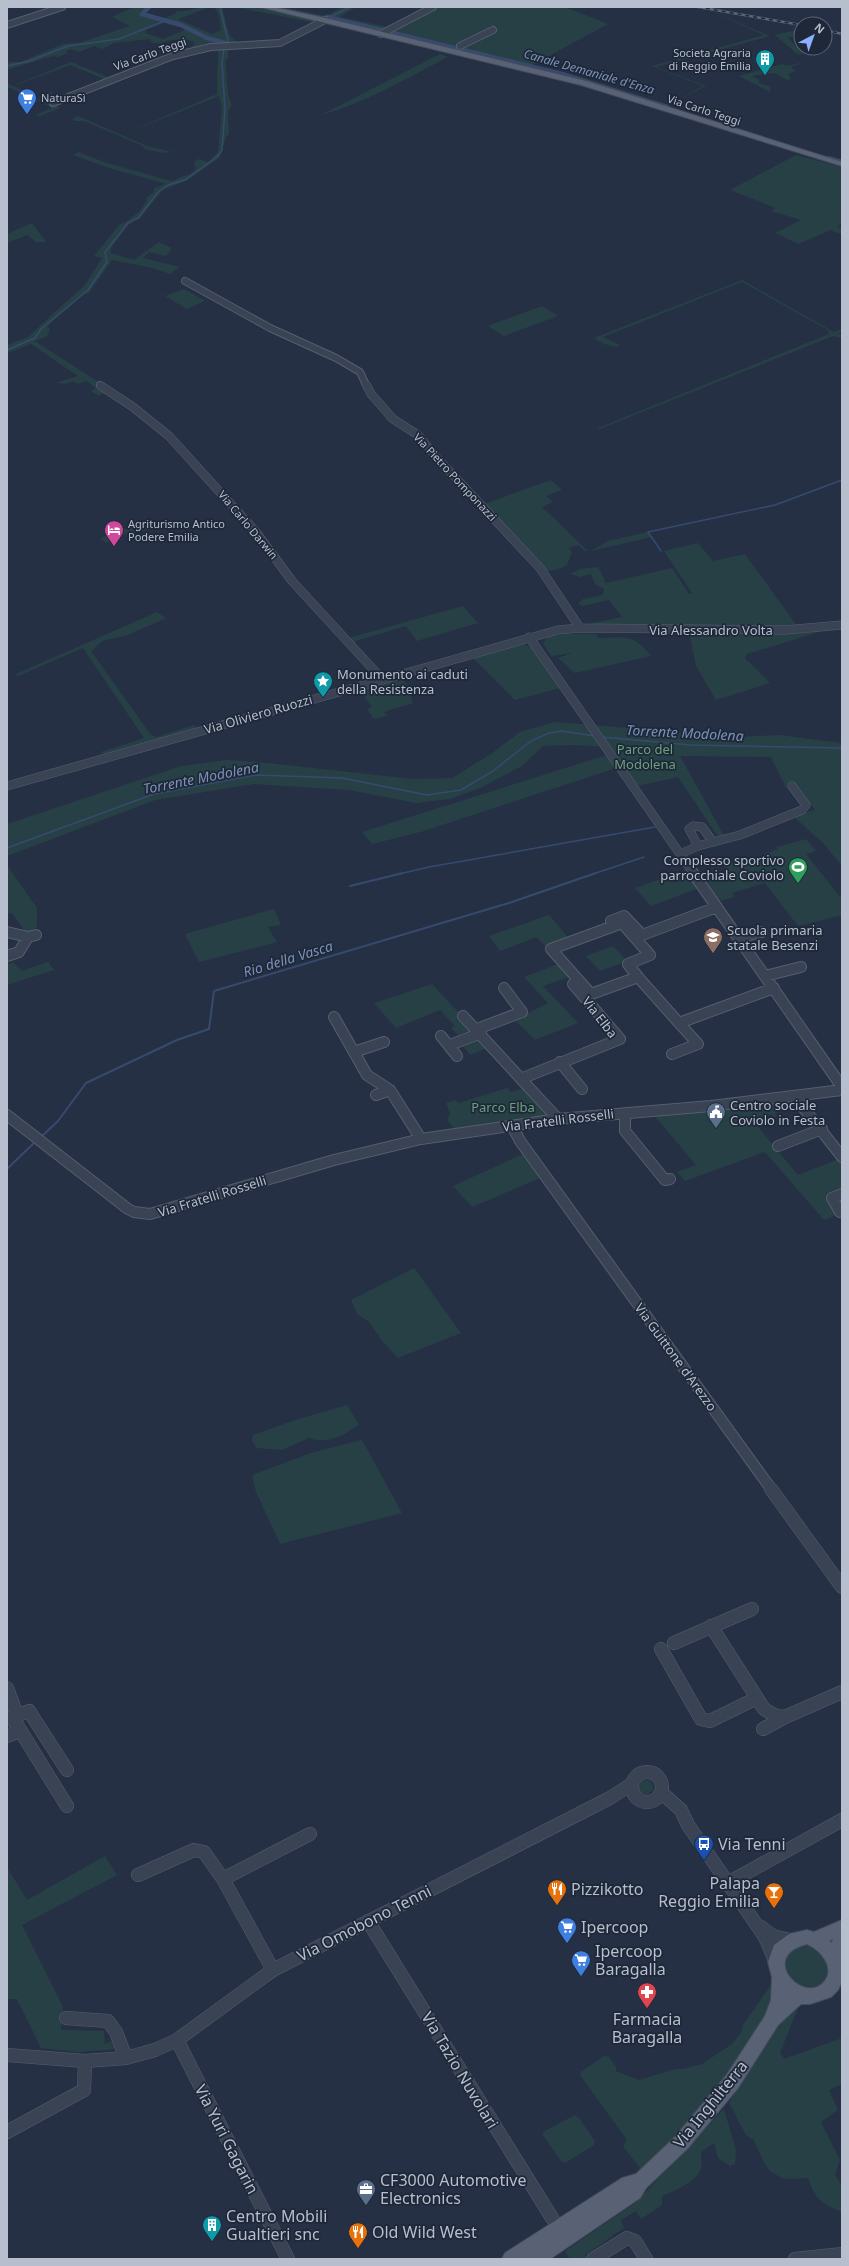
<svg xmlns="http://www.w3.org/2000/svg" width="849" height="2266" viewBox="0 0 849 2266" font-family="'Noto Sans',sans-serif">
	<style>
		.green { fill: #274046; fill-rule: evenodd }
		.lines { fill: none; stroke-linecap: round; stroke-linejoin: round }
		.stream-far1 { stroke: #374a6d; stroke-width: 1.5 }
		.stream { stroke: #374a6d; stroke-width: 2 }
		.canal { stroke: #374a6d; stroke-width: 4.5 }
		.minor-far3-casing { stroke: #555e6e; stroke-width: 8 }
		.minor-far2-casing { stroke: #555e6e; stroke-width: 9 }
		.minor-far1-casing { stroke: #555e6e; stroke-width: 12 }
		.minor-casing { stroke: #555e6e; stroke-width: 14 }
		.major-casing { stroke: #434c5d; stroke-width: 2 }
		.minor-far3 { stroke: #394354; stroke-width: 6 }
		.minor-far2 { stroke: #394354; stroke-width: 8 }
		.minor-far1 { stroke: #394354; stroke-width: 10 }
		.minor { stroke: #394354; stroke-width: 13 }
		.major { fill: #586274; fill-rule: evenodd }
		.rail-casing { stroke: #5b667b; stroke-width: 2.5 }
		.rail { stroke: #1e2839; stroke-width: 1.5; stroke-dasharray: 4; stroke-linecap: butt }
		.labels { text-anchor: middle; stroke-width: 3.5; stroke-linejoin: round; paint-order: stroke }
		.far-poi-label { font-size: 11px; fill: #b7becd; stroke: #1e2839; text-anchor: start }
		.far-street-label { font-size: 11px; fill: #b7becd; stroke: #1e2839 }
		.far-water-label { font-size: 12px; font-style: italic; fill: #7c91b7; stroke: #1e2839 }
		.street-label { font-size: 13px; fill: #b7becd; stroke: #1e2839 }
		.poi-label { font-size: 13px; fill: #b7becd; stroke: #1e2839; text-anchor: start }
		.park-label { font-size: 13px; fill: #6ca07b; stroke: #1e2839 }
		.water-label { font-size: 14px; font-style: italic; fill: #7c91b7; stroke: #1e2839 }
		.near-poi-label { font-size: 16px; fill: #b7becd; stroke: #1e2839; text-anchor: start }
		.near-street-label { font-size: 16px; fill: #b7becd; stroke: #1e2839 }
	</style>
	<rect width="100%" height="100%" fill="#253045"/>
	<!-- green -->
	<path class="green" d="M134 7H153L146 12 147 14 165 18 177 13 176 11C189 12 196 7 210 7L178 19 212 34 221 30 219 15 214 7H222L229 34 238 43 228 51V57L225 61C228 75 225 92 232 105L228 112 229 134 226 137 220 157 188 180 163 190 140 218 129 224 111 248V253L134 260 159 242 172 248 166 256 149 252 143 258 180 267 170 274 153 268 112 260 89 293 84 294 47 326 50 329 47 336 35 341 100 383 111 397 104 393 99 396 91 391 96 388 86 381 78 384 73 381 66 384 56 383 78 376 31 344 7 353V345L28 337 66 302 85 285 102 258 94 256 119 225 127 221 140 211 147 200 146 198 154 192V188L166 184 109 168 73 155 78 152 107 163 171 181 192 173 196 169 194 163 198 159 208 162 218 152 222 109 219 96 122 135 217 94 218 50 203 43 204 45 201 48 179 51 193 47 194 42C174 33 163 47 150 42L151 39 114 43 102 49 94 46 79 52 70 49 66 51 68 53 58 57 53 56 10 69H7V62H20L63 44 82 42 130 26 112 17ZM167 22 187 29 163 39 145 33 146 30Z
		M235 7H256L316 20 311 22Z
		M263 7H282L326 16 343 7H356L339 17 388 27 427 7H565L608 24 532 65Z
		M707 10 770 36 656 67 761 107 706 86 669 105 703 86 652 66 764 35Z
		M801 29V34L788 38 803 54H797L775 35Z
		M440 54 448 57C407 78 365 103 321 115Z
		M71 62 110 78 55 104 60 108 40 116 36 115 52 108 38 100 42 95 41 93 51 92 53 94 48 99 53 101 104 79 70 65 13 86 30 94 27 95 7 87V83L12 86Z
		M804 62 791 67 795 71 788 74 791 79 787 80 774 73 752 76 760 80 758 83 770 86V92L739 76 782 64 787 66Z
		M78 116 147 146 172 152 164 153 144 149 143 146 84 121H75L72 119Z
		M796 155 842 167V221L838 227 842 229V234L830 230 799 244 775 233 801 220 771 211 776 208 730 190Z
		M32 223 46 242H36L27 235 7 243V234Z
		M742 280 834 332 842 329V331L839 333 842 338 833 336 597 430 598 428 829 334 828 330 742 282 603 337 620 345C614 350 601 342 594 338Z
		M184 289 205 301 187 309 165 296Z
		M542 306 558 316 504 336 488 326Z
		M551 480 562 490 546 496 553 502 542 507 588 551H591L608 541 648 532 652 537 591 551H585L578 545 569 548 572 552 567 565 556 570 543 572 481 505Z
		M145 522 152 529 123 535 106 543 100 538Z
		M698 543 713 561 745 554 800 630 835 627 747 654 745 658 770 683 716 700 696 666 689 633 578 626 622 617 609 600 583 606 578 604 583 599 603 595 604 589 595 584 591 574 580 577 570 574 580 569 598 567 606 583 672 568 689 594 692 593 664 551Z
		M463 606 478 623 417 641 406 626 349 643 345 639Z
		M157 612 166 618 128 635 102 641 91 651 151 735 157 737 194 725 198 729 106 755 101 752 144 738 83 648 18 676 16 674Z
		M566 634H596L598 638C626 638 632 633 651 656L575 673 558 658 572 653 551 656 543 643 549 636Z
		M518 643 536 648 564 687 515 700 469 654Z
		M404 678 413 703 384 712 387 716 374 719 367 709 372 707 359 689 393 679Z
		M555 722 737 737 779 735 842 743V866L823 843 793 816 815 810 799 787 786 788 771 757 680 756 726 839 721 841 678 777 633 787 619 767 424 831 372 844 362 832 610 754 605 747 575 745 543 746 522 766 480 788 450 799 416 803 349 790 254 784 155 800 7 856V824L181 766 227 760 268 763 413 779 452 778 491 754 520 732Z
		M806 839 816 851 806 854 842 899V915L798 926 765 883 732 893 734 897 720 901 702 879 728 872 723 865 739 860 742 863 778 849 776 847Z
		M7 865 37 908V927L26 933 12 913 7 914Z
		M686 870 699 888 651 906 635 888Z
		M274 909 281 925 268 927 277 942 199 962 185 934Z
		M549 915 568 937 591 930 548 950 537 937 500 951 489 936Z
		M613 946 627 961 600 971 586 956Z
		M13 962 22 971 48 962 54 970 7 985V964Z
		M558 964 569 977 543 986 578 1023 535 1040 515 1020 548 1003 524 977Z
		M432 984 473 1028 471 1034 468 1031 458 1035 451 1028 455 1026 440 1010 396 1028 374 1003Z
		M477 1038 489 1047 470 1055 463 1046 474 1042 472 1039Z
		M507 1088 511 1092 525 1088 549 1115 454 1129 447 1120 450 1114 446 1103 455 1100 459 1103Z
		M786 1101 794 1106 775 1113 777 1116 774 1117 771 1114 753 1121 798 1175 839 1159 842 1163V1191L830 1195 839 1214 824 1220 765 1152 685 1181 677 1172 696 1165 654 1115 726 1107 730 1110Z
		M523 1154 540 1178 472 1207 453 1186Z
		M414 1268 461 1333 398 1358 383 1342 369 1322 357 1314 351 1300Z
		M347 1405 359 1425C343 1435 328 1445 309 1438L282 1450 256 1448 252 1440 253 1435 295 1420Z
		M362 1440 402 1513 280 1544 256 1492 252 1475 314 1452Z
		M639 1787a7 7 0 1 1 14 0a7 7 0 1 1-14 0Z
		M105 1856 117 1875 22 1925 63 2007 61 2030 104 2031 105 2044 116 2039 117 2049 78 2052 41 2048 17 1999H7V1867L27 1900Z
		M803 1944 811 1945 825 1953 831 1974 822 1985C805 1991 783 1983 785 1962 786 1958 786 1954 789 1951 793 1947 799 1946 803 1944Z
		M770 1963 776 1986 775 1999 730 2076 698 2114 644 2169 640 2168 623 2146 627 2140 580 2075 581 2072 604 2056 609 2057 616 2067V2071L639 2080 672 2070 687 2068 702 2064 732 2044 742 2031 743 2025 771 1985Z
		M798 2008 780 2053 784 2059 842 2038V2084L829 2090 838 2110 821 2122 840 2160 835 2174 842 2187V2212C822 2204 815 2199 808 2178L784 2179 771 2172 764 2163 754 2140 746 2135 729 2103C743 2080 774 2015 798 2008Z
		M724 2109 736 2150 735 2164 730 2166 718 2158 714 2143 701 2152C701 2157 702 2164 701 2168 697 2182 674 2191 662 2196V2205L641 2219 636 2211 621 2220 624 2228 585 2255 586 2259H570L565 2251 635 2203Z
		M575 2115 579 2118 595 2141 594 2145 565 2163 561 2161 543 2135V2132Z"/>
	<g class="lines">
		<!-- stream-far1 -->
		<path class="stream-far1" d="M220 7 228 41 227 45
			M330 17 350 7
			M7 66 29 61 68 46 119 39 164 21
			M7 350 35 338 41 329 88 290 107 262 105 252 128 223 138 218 159 191 168 185 185 180 217 157 222 150 225 110 222 62 224 50
			M661 551 648 532 775 505 842 480
			M601 737 691 745 842 748
			M7 848 154 794 256 775 342 778 427 795 461 790 493 771 531 741 549 733 562 731 595 736
			M399 874 429 867 655 827
			M593 874 644 857"/>
		<!-- stream -->
		<path class="stream" d="M350 886 403 873
			M41 1137 58 1121 86 1083 177 1040 209 1029 214 991 509 903 596 873
			M7 1169 36 1141"/>
		<!-- canal -->
		<path class="canal" d="M149 7 142 14 181 25 207 38 225 43
			M327 17 562 74 667 107
			M828 158 842 162"/>
		<!-- minor-far3 casing -->
		<g class="minor-far3-casing">
			<path id="minor-far3" d="M7 25 62 7
				M381 34 433 7
				M460 46 493 30
				M53 103 173 56 211 47 280 43 325 20
				M185 281 270 328 336 358 360 372 367 387
				M100 385 103 387"/>
		</g>
		<!-- minor-far2 casing -->
		<g class="minor-far2-casing">
			<path id="minor-far2" d="M101 386 133 407 169 436 256 532 292 581 382 679
				M367 386 371 394 393 419 418 435 436 457 540 568 580 628
				M529 637 694 874
				M7 786 558 630 580 628 785 630 842 625
				M698 846 689 829 693 826 702 827 713 842
				M680 854 698 846 740 835 802 810 806 805 792 786"/>
		</g>
		<!-- minor-far1 casing -->
		<g class="minor-far1-casing">
			<path id="minor-far1" d="M693 873 842 1087
				M611 921 624 916 642 935 717 907
				M622 923 650 955 628 964 638 977 591 994 551 949Z
				M7 932 28 937 36 935
				M738 938 762 932
				M7 956 19 952 28 937
				M765 976 801 967
				M638 977 679 1023 774 988
				M463 1016 558 1119
				M334 1017 367 1075 390 1090 421 1139
				M477 1029 522 1012 504 988
				M441 1036 457 1056
				M450 1045 481 1033
				M354 1052 384 1042
				M672 1054 698 1044 679 1023
				M560 1062 582 1089
				M523 1078 620 1039 573 984
				M376 1095 390 1090
				M795 1097 842 1157
				M625 1113V1131L665 1180 670 1179
				M7 1115 128 1209 134 1212 150 1214 334 1160 421 1139 558 1119 711 1106 842 1090
				M512 1126 520 1141 772 1490
				M778 1146 822 1129
				M842 1194 832 1198 840 1212 842 1211"/>
		</g>
		<!-- minor casing -->
		<g class="minor-casing">
			<path id="minor" d="M771 1489 842 1587
				M711 1626 764 1709 776 1716 785 1717 842 1692
				M674 1643 752 1609
				M661 1649 701 1719 710 1721 757 1698
				M7 1688 17 1715
				M12 1717 67 1806
				M7 1719 29 1711 67 1770
				M763 1729 785 1717
				M7 1736 19 1731
				M632 1787a15 15 0 1 1 30 0a15 15 0 1 1-30 0Z
				M662 1793 681 1810 688 1825 765 1937 776 1963
				M138 1875 194 1850 204 1852 223 1879 273 1970
				M223 1879 310 1834
				M728 1883 842 1820
				M368 1921 552 2218
				M761 1927 773 1936 790 1940
				M66 2018 108 2021 116 2032 126 2058
				M177 2040 288 2259
				M7 2055 85 2061 126 2058 155 2050 177 2040 273 1970 610 1798 630 1785
				M7 2132 84 2090 85 2061
				M593 2259 627 2238 635 2241 646 2259
				M795 2259 842 2254"/>
		</g>
		<!-- major casing -->
		<g class="major-casing">
			<path id="major" d="M260 7H273L325 18 586 81 842 162V166L581 85Z
				M842 1920V1981L838 1990 831 1997 810 2004H801L778 2025 738 2088 687 2149 646 2188 640 2198 550 2259H502L505 2253 622 2178 636 2174 675 2137 726 2076 765 2016 771 2000 772 1977 768 1962 774 1945 789 1934 807 1930 814 1932ZM833 1939 832 1943 829 1941ZM807 1944C821 1950 837 1969 823 1983 802 2004 758 1956 807 1944Z"/>
		</g>
		<!-- minor-far3 -->
		<use href="#minor-far3" class="minor-far3"/>
		<!-- minor-far2 -->
		<use href="#minor-far2" class="minor-far2"/>
		<!-- minor-far1 -->
		<use href="#minor-far1" class="minor-far1"/>
		<!-- minor -->
		<use href="#minor" class="minor"/>
		<!-- major -->
		<use href="#major" class="major"/>
		<!-- rail casing -->
		<g class="rail-casing">
			<path id="rail" d="M698 7 801 25
				M825 30 842 34"/>
		</g>
		<!-- rail -->
		<use href="#rail" class="rail"/>
	</g>
	<!-- icons -->
	<defs>
		<g id="building-pin" transform="scale(1)"><path d="M0 17L-7.5 6A9.5 9.5 0 1 1 7.5 6Z" fill="#0f9aa8" stroke="#1e2839"/><path d="M-4-6H4V6H1V3H-1V6H-4ZM-2.5-4.3h1.7v1.8h-1.7ZM.8-4.3h1.7v1.8H.8ZM-2.5-1h1.7V.8h-1.7ZM.8-1h1.7V.8H.8Z" fill="#fff"/></g>
		<g id="supermarket-pin" transform="scale(1)"><path d="M0 17L-7.5 6A9.5 9.5 0 1 1 7.5 6Z" fill="#3f7fe0" stroke="#1e2839"/><path d="M-6-5.5h2.5l.6 2H6L4.5 2H-2.5L-4.4-4H-6ZM-1.5 3.2a1.3 1.3 0 1 0 .1 0ZM3 3.2a1.3 1.3 0 1 0 .1 0Z" fill="#fff"/></g>
		<g id="hotel-pin" transform="scale(1)"><path d="M0 17L-7.5 6A9.5 9.5 0 1 1 7.5 6Z" fill="#d1479c" stroke="#1e2839"/><path d="M-6-4.5h1.5V1H6V5H4.5V3h-9V5H-6ZM-4 0a1.8 1.8 0 1 1 3.6 0ZM.5 0V-2.5h3Q6-2.5 6 0Z" fill="#fff"/></g>
		<g id="sight-pin" transform="scale(1)"><path d="M0 17L-7.5 6A9.5 9.5 0 1 1 7.5 6Z" fill="#0f9aa8" stroke="#1e2839"/><path d="M0-6L1.8-2.2L6-1.7L2.9 1.2L3.7 5.4L0 3.3L-3.7 5.4L-2.9 1.2L-6-1.7L-1.8-2.2Z" fill="#fff"/></g>
		<g id="stadium-pin" transform="scale(1)"><path d="M0 17L-7.5 6A9.5 9.5 0 1 1 7.5 6Z" fill="#2e9e5b" stroke="#1e2839"/><path d="M0-5a6.5 5 0 1 0 0 10a6.5 5 0 1 0 0-10ZM-3.5-1.8h7v3.6h-7Z" fill="#fff"/></g>
		<g id="school-pin" transform="scale(1)"><path d="M0 17L-7.5 6A9.5 9.5 0 1 1 7.5 6Z" fill="#8d6e63" stroke="#1e2839"/><path d="M0-5L7-2L0 1L-7-2ZM-4 1L0 2.5L4 1V4Q0 6-4 4Z" fill="#fff"/></g>
		<g id="civic-pin" transform="scale(1)"><path d="M0 17L-7.5 6A9.5 9.5 0 1 1 7.5 6Z" fill="#5c6f8a" stroke="#1e2839"/><path d="M-.6-6.5H3V-4.5H.6V-3L4-1V1h2V6H-6V1h2V-1L-.6-3ZM-1.2 2.5V6h2.4V2.5Z" fill="#fff"/></g>
		<g id="bus-pin" transform="scale(1)"><path d="M0 17L-7.5 6A9.5 9.5 0 1 1 7.5 6Z" fill="#1a4fb4" stroke="#1e2839"/><path d="M-5-6H5V4H4V6H2V4H-2V6H-4V4H-5ZM-3.5-4V0h7V-4ZM-3.5 1.2v1.5H-2V1.2ZM2 1.2v1.5H3.5V1.2Z" fill="#fff"/></g>
		<g id="restaurant-pin" transform="scale(1)"><path d="M0 17L-7.5 6A9.5 9.5 0 1 1 7.5 6Z" fill="#e8710a" stroke="#1e2839"/><path d="M-5-6h1v4h1v-4h1v4h1v-4h1v5L-1.5 .5V6h-2V.5L-5-1ZM5-6V6H3V1.5H1.5Q1.5-4 5-6Z" fill="#fff"/></g>
		<g id="bar-pin" transform="scale(1)"><path d="M0 17L-7.5 6A9.5 9.5 0 1 1 7.5 6Z" fill="#e8710a" stroke="#1e2839"/><path d="M-6-5H6L.8 .8V4.5H3.5V6h-7V4.5H-.8V.8Z" fill="#fff"/></g>
		<g id="pharmacy-pin" transform="scale(1)"><path d="M0 17L-7.5 6A9.5 9.5 0 1 1 7.5 6Z" fill="#e0444e" stroke="#1e2839"/><path d="M-2-6h4v4h4v4h-4v4h-4v-4h-4v-4h4Z" fill="#fff"/></g>
		<g id="office-pin" transform="scale(1)"><path d="M0 17L-7.5 6A9.5 9.5 0 1 1 7.5 6Z" fill="#5c6f8a" stroke="#1e2839"/><path d="M-6-3h4V-5.5h4V-3h4V5H-6ZM-1-4.5V-3h2v-1.5ZM-6 0V1H6V0Z" fill="#fff"/></g>
	</defs>
	<g fill-rule="evenodd">
		<use href="#building-pin" x="765" y="59"/>
		<use href="#supermarket-pin" x="27" y="98"/>
		<use href="#hotel-pin" x="114" y="530"/>
		<use href="#sight-pin" x="323" y="681"/>
		<use href="#stadium-pin" x="798" y="867"/>
		<use href="#school-pin" x="713" y="937"/>
		<use href="#civic-pin" x="716" y="1112"/>
		<use href="#bus-pin" x="704" y="1844"/>
		<use href="#restaurant-pin" x="557" y="1889"/>
		<use href="#bar-pin" x="774" y="1892"/>
		<use href="#supermarket-pin" x="567" y="1927"/>
		<use href="#supermarket-pin" x="581" y="1960"/>
		<use href="#pharmacy-pin" x="647" y="1992"/>
		<use href="#office-pin" x="366" y="2189"/>
		<use href="#building-pin" x="212" y="2225"/>
		<use href="#restaurant-pin" x="358" y="2232"/>
	</g>
	<g class="labels">
		<!-- far-poi labels -->
		<g class="far-poi-label">
			<text x="751" y="57" text-anchor="end">Societa Agraria<tspan x="751" dy="13">di Reggio Emilia</tspan></text>
			<text x="41" y="102">NaturaSì</text>
			<text x="128" y="528">Agriturismo Antico<tspan x="128" dy="13">Podere Emilia</tspan></text>
		</g>
		<!-- far-street labels -->
		<g class="far-street-label">
			<text transform="translate(150 54) rotate(-20)" y="4">Via Carlo Teggi</text>
			<text transform="translate(704 110) rotate(18)" y="4">Via Carlo Teggi</text>
			<text transform="translate(455 477) rotate(47)" y="4">Via Pietro Pomponazzi</text>
			<text transform="translate(248 525) rotate(50)" y="4">Via Carlo Darwin</text>
		</g>
		<!-- far-water labels -->
		<g class="far-water-label">
			<text transform="translate(589 72) rotate(16)" y="4">Canale Demaniale d'Enza</text>
		</g>
		<!-- street labels -->
		<g class="street-label">
			<text x="711" y="635">Via Alessandro Volta</text>
			<text transform="translate(258 714) rotate(-16)" y="5">Via Oliviero Ruozzi</text>
			<text transform="translate(600 1017) rotate(52)" y="5">Via Elba</text>
			<text transform="translate(558 1120) rotate(-7)" y="5">Via Fratelli Rosselli</text>
			<text transform="translate(212 1196) rotate(-17)" y="5">Via Fratelli Rosselli</text>
			<text transform="translate(676 1357) rotate(54)" y="5">Via Guittone d'Arezzo</text>
		</g>
		<!-- poi labels -->
		<g class="poi-label">
			<text x="337" y="679">Monumento ai caduti<tspan x="337" dy="15">della Resistenza</tspan></text>
			<text x="784" y="865" text-anchor="end">Complesso sportivo<tspan x="784" dy="15">parrocchiale Coviolo</tspan></text>
			<text x="727" y="935">Scuola primaria<tspan x="727" dy="15">statale Besenzi</tspan></text>
			<text x="730" y="1110">Centro sociale<tspan x="730" dy="15">Coviolo in Festa</tspan></text>
		</g>
		<!-- park labels -->
		<g class="park-label">
			<text x="645" y="754">Parco del<tspan x="645" dy="15">Modolena</tspan></text>
			<text x="503" y="1112">Parco Elba</text>
		</g>
		<!-- water labels -->
		<g class="water-label">
			<text transform="translate(685 733) rotate(3)" y="5">Torrente Modolena</text>
			<text transform="translate(201 778) rotate(-11)" y="5">Torrente Modolena</text>
			<text transform="translate(288 959) rotate(-17)" y="5">Rio della Vasca</text>
		</g>
		<!-- near-poi labels -->
		<g class="near-poi-label">
			<text x="718" y="1850">Via Tenni</text>
			<text x="760" y="1889" text-anchor="end">Palapa<tspan x="760" dy="18">Reggio Emilia</tspan></text>
			<text x="571" y="1895">Pizzikotto</text>
			<text x="581" y="1933">Ipercoop</text>
			<text x="595" y="1957">Ipercoop<tspan x="595" dy="18">Baragalla</tspan></text>
			<text x="647" y="2025" text-anchor="middle">Farmacia<tspan x="647" dy="18">Baragalla</tspan></text>
			<text x="380" y="2186">CF3000 Automotive<tspan x="380" dy="18">Electronics</tspan></text>
			<text x="226" y="2222">Centro Mobili<tspan x="226" dy="18">Gualtieri snc</tspan></text>
			<text x="372" y="2238">Old Wild West</text>
		</g>
		<!-- near-street labels -->
		<g class="near-street-label">
			<text transform="translate(364 1923) rotate(-27)" y="6">Via Omobono Tenni</text>
			<text transform="translate(460 2070) rotate(59)" y="6">Via Tazio Nuvolari</text>
			<text transform="translate(710 2104) rotate(-51)" y="6">Via Inghilterra</text>
			<text transform="translate(227 2139) rotate(63)" y="6">Via Yuri Gagarin</text>
		</g>
	</g>
	<!-- border -->
	<rect width="849" height="2266" fill="none" stroke="#b7becd" stroke-width="16"/>
	<!-- north arrow -->
	<g transform="translate(813 36) rotate(41)"><circle r="19" fill="#1e2839" stroke="#5b6474"/>
	<path d="M0-3L7 15L0 10L-7 15Z" fill="#8ab0ff"/>
	<text y="-6" font-size="11" font-weight="bold" text-anchor="middle" fill="#b7becd">N</text>
	</g>
</svg>
